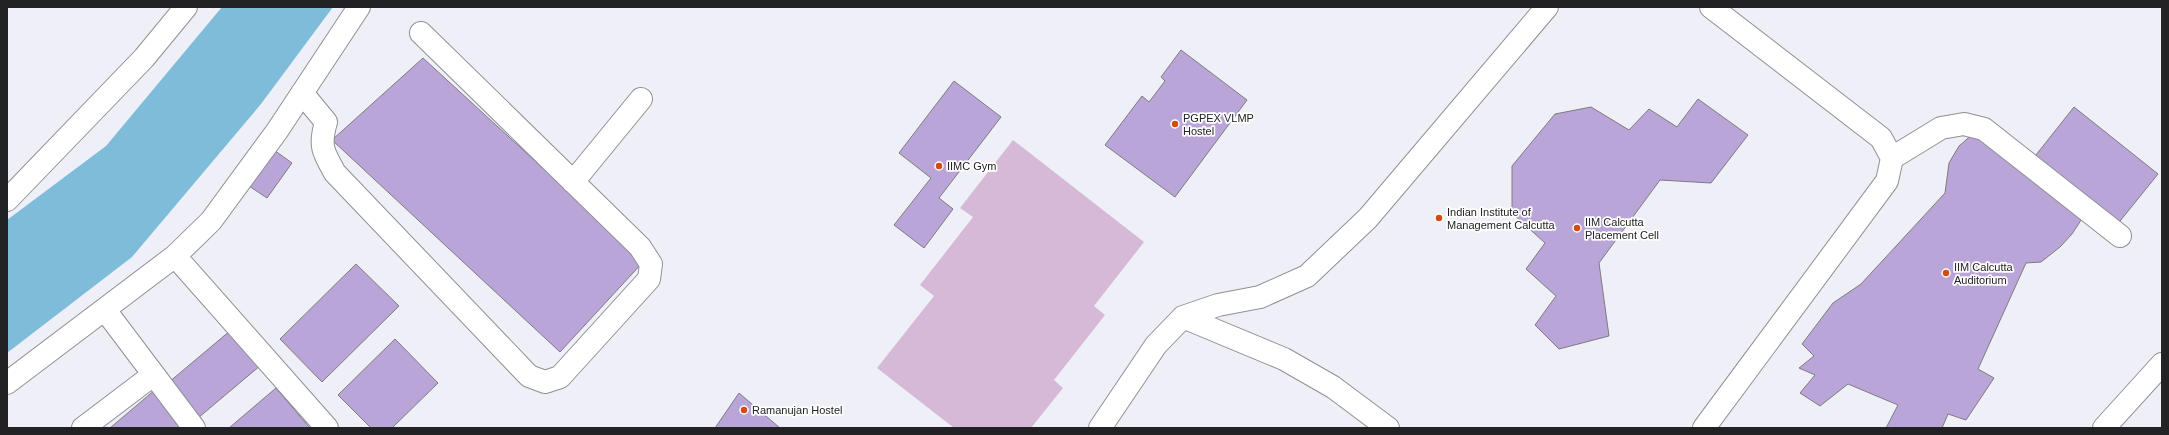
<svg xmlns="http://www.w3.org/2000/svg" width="2169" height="435" viewBox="0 0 2169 435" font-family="Arial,sans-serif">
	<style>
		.green { fill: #d6b9d6 }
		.water { fill: #7ebcda }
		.building { fill: #baa5d9; stroke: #7d7b80 }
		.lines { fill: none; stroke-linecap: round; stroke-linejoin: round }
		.minor-casing { stroke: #8f9095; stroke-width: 24 }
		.minor { stroke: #fff; stroke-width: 22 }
		.poi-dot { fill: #d34d12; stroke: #fff; stroke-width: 1.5 }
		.labels { text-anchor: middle; stroke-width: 3.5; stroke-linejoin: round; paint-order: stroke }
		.poi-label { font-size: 11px; fill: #222224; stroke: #fff; text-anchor: start }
	</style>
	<rect width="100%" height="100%" fill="#eff0f7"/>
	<!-- green -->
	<path class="green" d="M1013 140 1144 242 1094 306 1105 315 1054 380 1063 388 1031 428H954L877 368 934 296 920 285 973 217 960 208Z"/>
	<!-- water -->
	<path class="water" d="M222 7H333L261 104 132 257 7 353V220L106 146Z"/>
	<!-- building -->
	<path class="building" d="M1181 50 1247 100 1175 197 1105 145 1142 96 1149 102 1165 81 1161 77Z
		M423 58 644 261 560 352 332 140Z
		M954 81 1001 117 939 198 953 209 924 248 894 225 931 178 899 153Z
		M1698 99 1748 135 1711 183 1660 180 1599 263 1609 336 1559 349 1535 325 1556 296 1526 269 1545 243 1512 213V166L1555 114 1591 107 1629 130 1649 109 1677 127Z
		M2074 107 2158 174 2116 226 2032 160Z
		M1974 133 2085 214 2072 234 2060 247 2041 262 2026 263 1978 369 1994 378 1966 420 1948 414 1942 428H1886L1898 405 1848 384 1820 406 1800 393 1815 375 1799 368 1814 356 1802 344 1833 303 1861 284 1945 193 1949 163 1959 146Z
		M274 150 292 163 267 198 249 186Z
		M356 264 399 306 322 382 280 339Z
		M231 330 261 365 198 418 168 383Z
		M395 339 438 383 392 428H371L338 395Z
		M276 388 310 428H229Z
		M156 389 189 428H110Z
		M739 393 780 428H715Z"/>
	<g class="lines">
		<!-- minor casing -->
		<g class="minor-casing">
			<path id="minor" d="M302 93 326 122C319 146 323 152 335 173L529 376 545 382 560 377 649 279 651 264 640 247 421 33
				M1892 158 1941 128 1964 124 1984 129 2120 236
				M573 182 641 99
				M7 200 144 58 186 7
				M175 256 327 428
				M105 310 194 428
				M1183 317 1284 359 1333 387 1388 428
				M7 383 175 256 211 221 277 131 359 7
				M83 428 153 375
				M1100 428 1156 345 1183 317 1218 305 1260 297 1307 276 1368 218 1547 7
				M1704 428 1887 181 1892 158 1881 138 1711 7
				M2104 428 2162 364"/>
		</g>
		<!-- minor -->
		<use href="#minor" class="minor"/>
	</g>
	<!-- markers -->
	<g class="poi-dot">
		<circle cx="1175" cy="124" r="4"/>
		<circle cx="939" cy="166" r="4"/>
		<circle cx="1439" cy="218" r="4"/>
		<circle cx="1577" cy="228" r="4"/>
		<circle cx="1946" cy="273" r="4"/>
		<circle cx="744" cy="410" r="4"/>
	</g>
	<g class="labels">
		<!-- poi labels -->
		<g class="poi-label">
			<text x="1183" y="122">PGPEX VLMP<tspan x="1183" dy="13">Hostel</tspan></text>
			<text x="947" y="170">IIMC Gym</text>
			<text x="1447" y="216">Indian Institute of<tspan x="1447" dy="13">Management Calcutta</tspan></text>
			<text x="1585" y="226">IIM Calcutta<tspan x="1585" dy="13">Placement Cell</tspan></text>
			<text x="1954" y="271">IIM Calcutta<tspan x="1954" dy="13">Auditorium</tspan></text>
			<text x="752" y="414">Ramanujan Hostel</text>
		</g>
	</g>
	<!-- border -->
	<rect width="2169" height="435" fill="none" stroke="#222224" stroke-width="16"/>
</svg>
